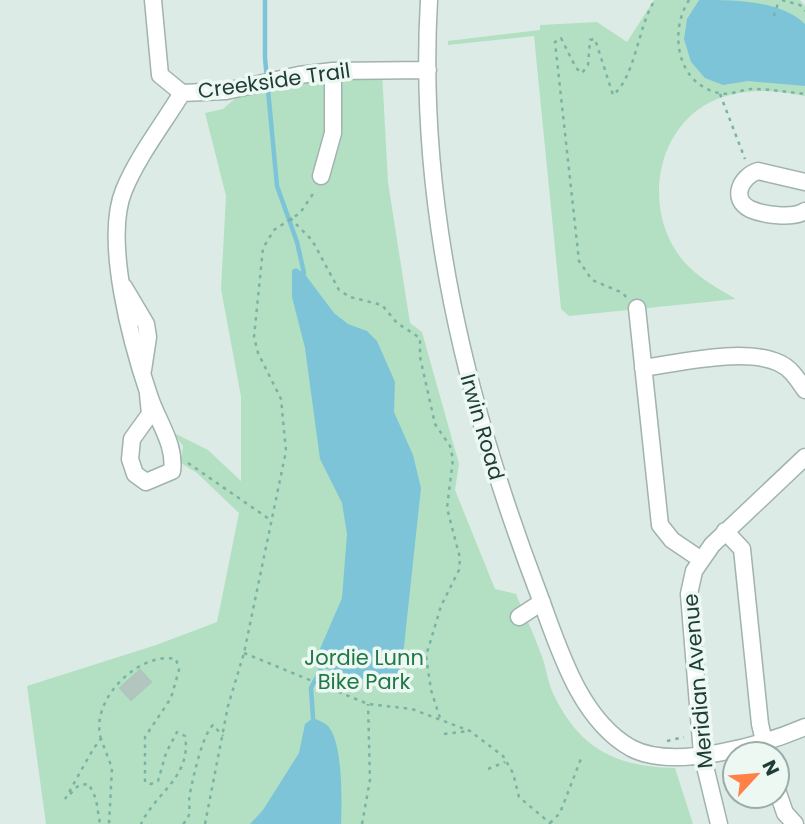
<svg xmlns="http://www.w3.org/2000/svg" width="805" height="824" viewBox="0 0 805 824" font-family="Poppins,sans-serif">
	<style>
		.green { fill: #b3e0c2 }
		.water { fill: #7dc4d8 }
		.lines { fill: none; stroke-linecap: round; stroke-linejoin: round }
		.stream { stroke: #7dc4d8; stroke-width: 4.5 }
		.building { fill: #b2c6bf; stroke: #afc5be; stroke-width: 2 }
		.minor-casing { stroke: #a0b3ae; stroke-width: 19 }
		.path { stroke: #7ab3a5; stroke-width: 2.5; stroke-dasharray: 3.5 5; stroke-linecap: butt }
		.minor { stroke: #fff; stroke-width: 16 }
		.labels { text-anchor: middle; stroke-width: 7; stroke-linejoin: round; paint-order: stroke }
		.street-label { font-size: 21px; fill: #1d3d36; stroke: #eef8f3 }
		.park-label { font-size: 21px; fill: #237849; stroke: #eef8f3 }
	</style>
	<rect width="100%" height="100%" fill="#ddebe6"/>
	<!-- green -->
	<path class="green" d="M654 0H800L805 6V96C778 91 753 88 726 96 657 116 640 206 681 258 695 276 717 288 736 299L569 316 561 309 534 36 448 45V41L540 30V25L597 22 627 42Z
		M382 71 388 182 410 323 422 332 459 464 455 490 495 589 516 594C524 614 534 634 541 654 546 666 547 679 552 691 578 748 615 767 675 768L693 824H46L27 686 156 645 217 622 239 513 197 473 181 463 183 446 172 432 208 450 241 481V397L221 289 226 196 205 113 223 109 246 89Z"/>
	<!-- water -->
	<path class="water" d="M699 0C734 0 780 0 805 24V86L748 81 723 85 705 78 691 62 684 39 687 19Z
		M296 268 304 273 334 313 348 324 367 331 377 341 395 382 394 412 413 455 421 488 402 665 392 687 313 665 342 598 347 534 342 503 320 459 305 348 292 297V270Z
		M313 718C317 720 324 722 328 726 343 742 342 802 341 824H250L263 810 299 753 305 724Z"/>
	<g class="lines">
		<!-- stream -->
		<path class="stream" d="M265 0V58L277 186 297 242 304 273
			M313 718 311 688 321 669"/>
	</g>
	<!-- building -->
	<path class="building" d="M140 670 151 682 131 700 120 688Z"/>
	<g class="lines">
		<!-- minor casing -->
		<g class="minor-casing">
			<path id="minor" d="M153 0 160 75 182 93 226 91 299 75 333 71 428 70
				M429 0C417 204 466 403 538 592 558 645 578 718 631 748 674 771 763 745 805 727
				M321 176 333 133V71
				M805 182 758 171C741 176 730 199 750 209 763 215 793 219 805 211
				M124 287 146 324 148 337 143 370
				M637 308 660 525 672 540 700 559
				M643 368C679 363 745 347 779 363 791 368 798 380 805 390
				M148 394 150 414 132 439 130 459 135 474 146 482 172 471C176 444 157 421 149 395 132 345 103 240 124 190 138 156 163 124 182 93
				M725 531 742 549 760 724 767 754
				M519 617 542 602
				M777 790 785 813 795 824
				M719 824 702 754 689 594 694 571 712 545 805 457"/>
		</g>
		<!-- path -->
		<path class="path" d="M689 0C669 31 676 84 719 93 728 96 741 90 751 89 769 89 787 92 805 94
			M782 0 800 5 805 11
			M774 16 779 0
			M720 94 745 159
			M290 218 312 240 339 290 350 297 382 305 397 323 420 338V357L435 424 450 446 453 459 447 508 460 558 459 570 441 606 426 656 431 690 440 718
			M626 297 623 293 592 280 579 261 555 42 561 38 576 68 582 73 588 65 590 40 595 39 613 95C636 76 638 25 655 0
			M188 463 272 521
			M244 653 368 704 412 709 470 731 503 756 513 773 519 797 551 824
			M444 734 469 731
			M101 739C89 700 139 651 176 659L179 670 171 698 145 737V782L151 784 158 781 166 753 177 732 185 736C192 777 155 793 141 824
			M667 741 684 737
			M488 769 505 762
			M70 794 79 785 89 784 96 799 100 824
			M65 799C72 788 95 743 101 739L112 768 109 824
			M550 823 560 813 582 756
			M183 824C194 814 187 806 190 793 193 778 203 733 213 725L223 736
			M205 824 228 706 244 653 286 451 281 399 258 353 254 337 263 248 274 230 300 213 315 191
			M362 824 370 780 368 704"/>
		<!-- minor -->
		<use href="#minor" class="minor"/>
	</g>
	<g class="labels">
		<!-- street labels -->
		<g class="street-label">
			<text transform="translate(274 81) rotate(-8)" y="7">Creekside Trail</text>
			<text transform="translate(482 427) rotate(74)" y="7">Irwin Road</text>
			<text transform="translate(698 681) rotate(-95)" y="7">Meridian Avenue</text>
		</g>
		<!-- park labels -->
		<g class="park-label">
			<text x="364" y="665">Jordie Lunn<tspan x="364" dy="24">Bike Park</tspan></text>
		</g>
	</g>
	<!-- north arrow -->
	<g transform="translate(756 775) rotate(64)"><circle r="33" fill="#eef8f3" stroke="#9aada7" stroke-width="2"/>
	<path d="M0-5L12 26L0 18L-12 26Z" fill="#ff8147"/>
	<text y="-10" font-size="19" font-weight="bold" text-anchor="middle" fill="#1d3d36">N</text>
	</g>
</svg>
